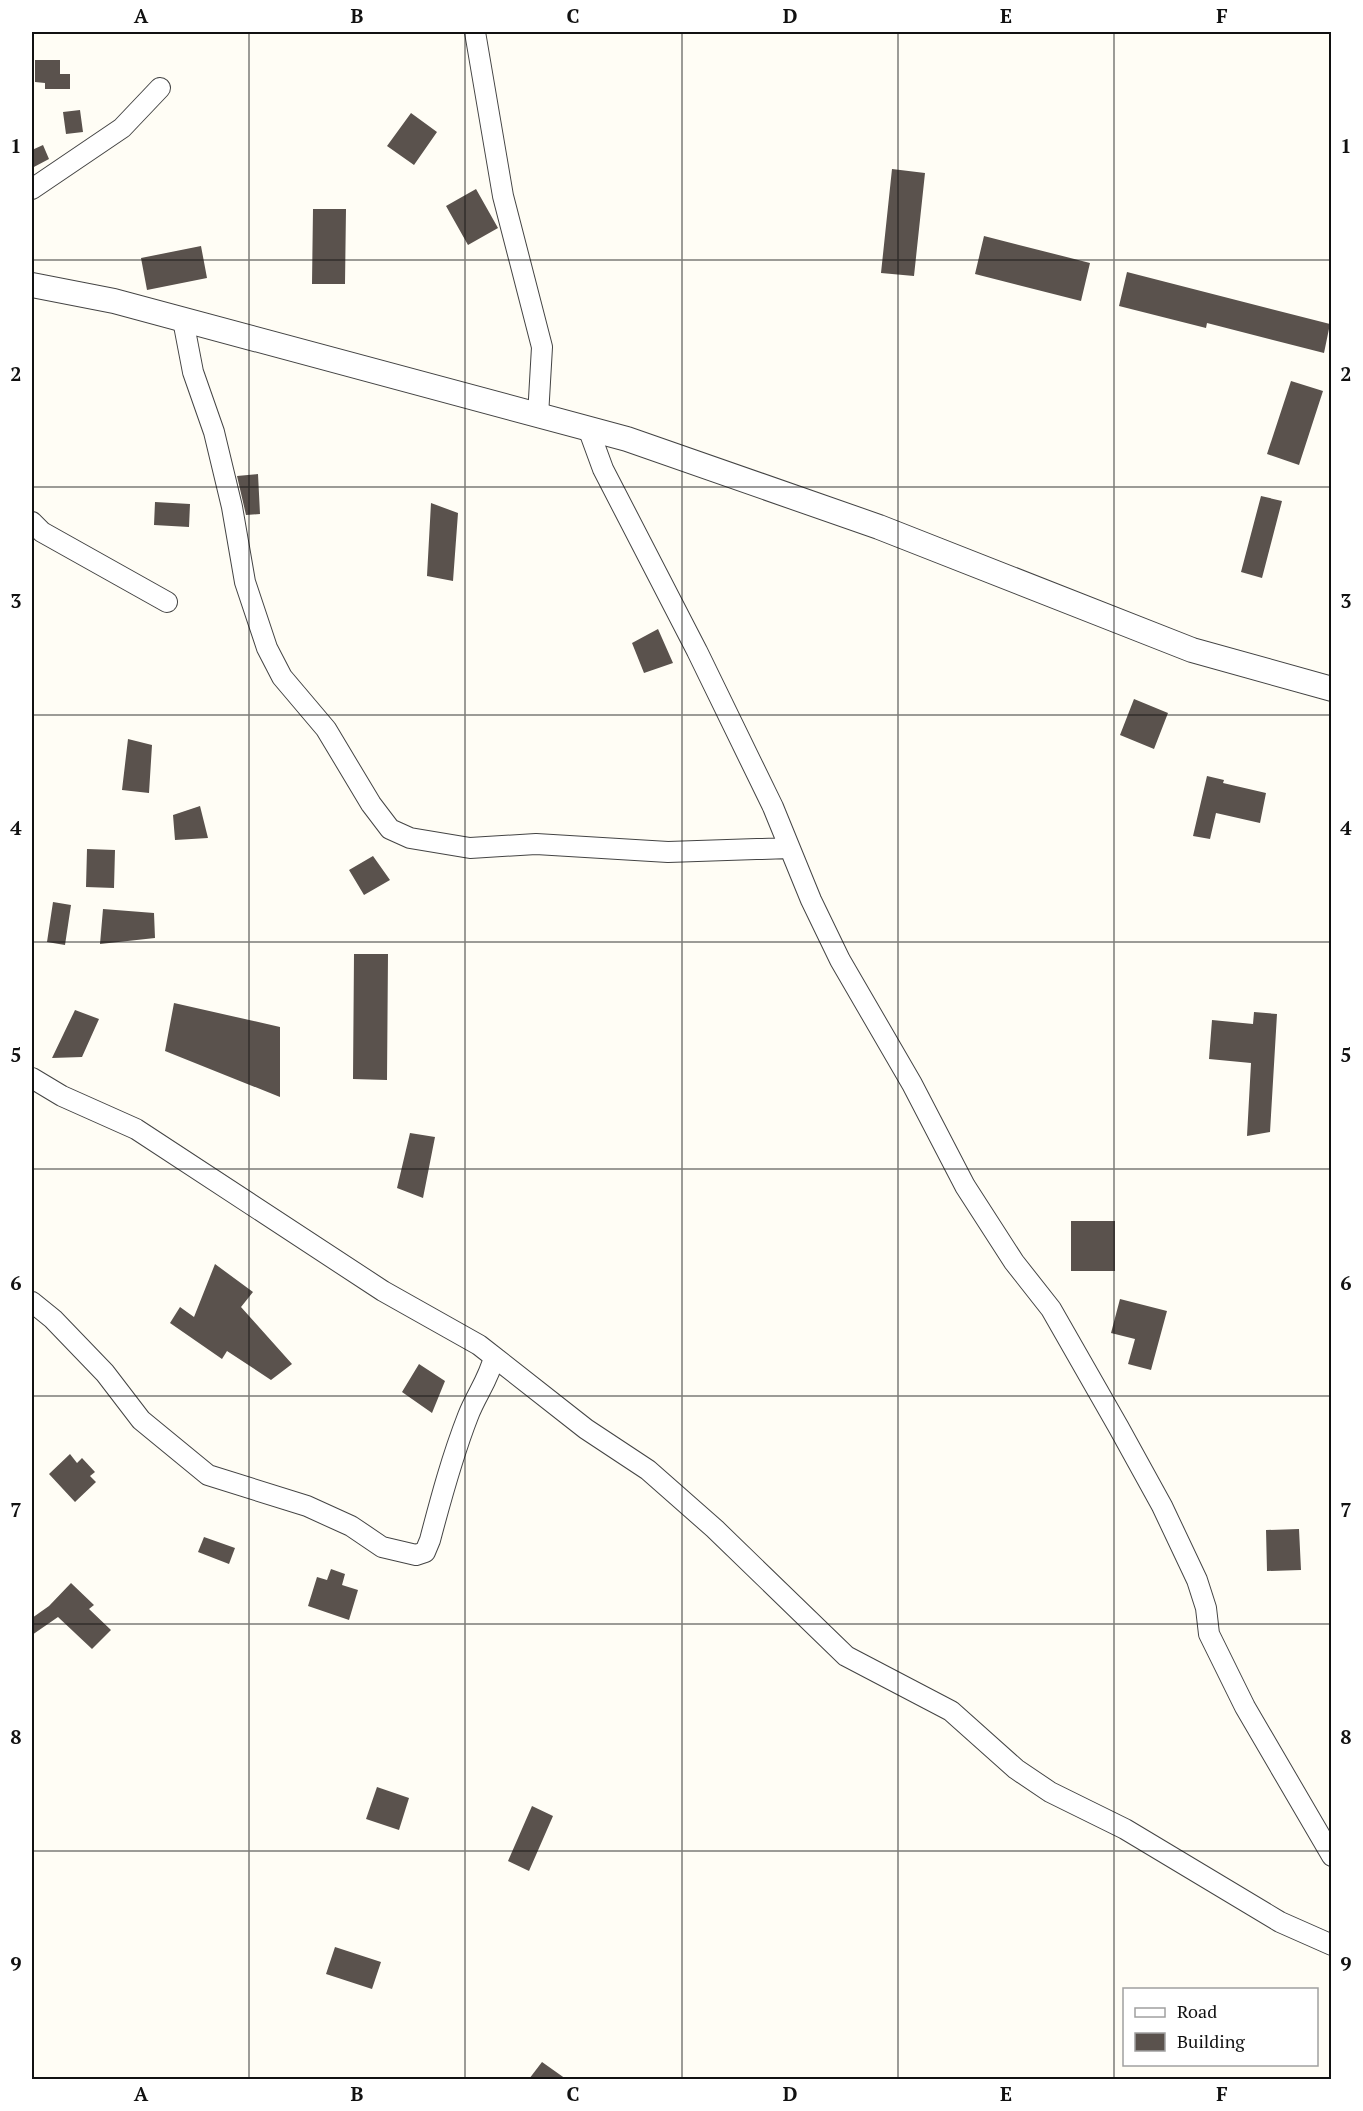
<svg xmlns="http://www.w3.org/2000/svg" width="1363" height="2111" viewBox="0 0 1363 2111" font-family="'PT Serif',serif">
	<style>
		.building { fill: #5a524d }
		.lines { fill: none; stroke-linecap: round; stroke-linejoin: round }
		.minor-casing { stroke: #444; stroke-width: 22 }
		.tertiary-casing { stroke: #444; stroke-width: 26 }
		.minor { stroke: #fff; stroke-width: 20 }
		.tertiary { stroke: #fff; stroke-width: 24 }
		.grid { fill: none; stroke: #111; stroke-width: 1.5; stroke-opacity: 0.55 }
		.neatline { fill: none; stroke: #111; stroke-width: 2 }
		.grid-label { font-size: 20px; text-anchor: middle; font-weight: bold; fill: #111 }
	</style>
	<rect width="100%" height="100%" fill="#fffdf5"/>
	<!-- building -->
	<path class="building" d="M35 60H60V74H70V89H45V83L35 82Z
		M80 110 83 132 66 134 63 112Z
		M411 113 437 132 414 165 387 146Z
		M43 145 49 159 32 168V150Z
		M892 169 925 173 914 276 881 273Z
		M476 189 498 228 468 245 446 206Z
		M313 209H346L345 284H312Z
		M984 236 1090 263 1081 301 975 274Z
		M201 246 207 278 147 290 141 258Z
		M1127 272 1330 324 1324 353 1207 323 1206 328 1119 306Z
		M1291 381 1323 391 1299 465 1267 454Z
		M258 474 260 514 246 515 237 476Z
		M1261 496 1282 501 1262 578 1241 572Z
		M155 502 190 504 189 527 154 525Z
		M431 503 458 513 453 581 427 576Z
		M658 629 673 663 644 673 632 643Z
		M1134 699 1168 713 1154 749 1120 735Z
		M128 739 152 745 149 793 122 790Z
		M1207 776 1224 780 1223 783 1266 793 1260 823 1216 813 1210 839 1193 836Z
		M200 806 208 838 175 840 173 815Z
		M87 849 115 850 114 888 86 887Z
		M373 856 390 880 364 895 349 870Z
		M53 902 71 905 65 945 47 942Z
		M103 909 154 913 155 938 100 944Z
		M354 954H388L387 1080 353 1079Z
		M174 1003 280 1027V1097L165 1051Z
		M75 1010 99 1019 82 1057 52 1058Z
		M1254 1012 1277 1014 1270 1132 1247 1136 1251 1063 1209 1059 1212 1020 1253 1024Z
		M410 1133 435 1137 423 1198 397 1188Z
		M1071 1221H1115V1271H1071Z
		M215 1264 253 1292 241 1307 292 1364 271 1380 227 1351 222 1359 170 1323 180 1307 194 1317Z
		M1120 1299 1167 1311 1151 1370 1128 1364 1135 1339 1111 1333Z
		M419 1364 445 1381 432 1413 402 1392Z
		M70 1454 77 1463 82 1458 95 1472 90 1476 96 1482 75 1502 49 1474Z
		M1299 1529 1301 1570 1267 1571 1266 1530Z
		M204 1537 235 1548 229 1564 198 1552Z
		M331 1569 345 1574 342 1585 358 1590 349 1620 308 1606 317 1577 327 1580Z
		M71 1583 94 1605 89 1609 111 1630 92 1649 58 1617 32 1635V1618L49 1606Z
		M377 1787 409 1798 399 1830 366 1819Z
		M532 1806 553 1816 529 1871 508 1861Z
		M335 1947 381 1962 372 1989 326 1974Z
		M542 2062 566 2079H529Z"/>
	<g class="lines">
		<!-- minor casing -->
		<g class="minor-casing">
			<path id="minor" d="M475 32 503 196 542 347 538 416
				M32 189 122 128 160 88
				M183 320 193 372 214 432 232 507 245 582 267 648 282 677 326 729 371 804 390 829 410 838 470 848 536 844 668 852 789 848
				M588 428 603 469 697 651 773 807 811 900 840 960 912 1084 965 1186 1014 1262 1051 1309 1119 1428 1162 1506 1197 1580 1206 1608 1209 1634 1245 1707 1332 1856
				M32 522 42 532 167 602
				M32 1078 62 1096 136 1129 383 1291 479 1345 586 1429 648 1470 715 1529 846 1656 951 1711 1016 1769 1050 1792 1125 1829 1280 1922 1332 1945
				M32 1302 53 1319 105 1373 141 1420 208 1475 307 1506 351 1526 382 1547 416 1555 425 1552 430 1540C441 1498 452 1457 468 1416 476 1395 489 1379 494 1357"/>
		</g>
		<!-- tertiary casing -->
		<g class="tertiary-casing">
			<path id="tertiary" d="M32 285 114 301 627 439 879 527 1192 650 1332 689"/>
		</g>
		<!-- minor -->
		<use href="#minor" class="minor"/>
		<!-- tertiary -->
		<use href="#tertiary" class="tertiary"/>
	</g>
	<!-- grid -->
	<path class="grid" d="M249 32V2080M465 32V2080M682 32V2080M898 32V2080M1114 32V2080M32 260H1332M32 487H1332M32 715H1332M32 942H1332M32 1169H1332M32 1396H1332M32 1624H1332M32 1851H1332"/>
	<!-- border -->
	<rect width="1363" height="2111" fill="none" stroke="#ffffff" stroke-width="66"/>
	<!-- legend -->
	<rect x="1123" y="1988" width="195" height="78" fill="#ffffff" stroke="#a0a0a0" stroke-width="1.5"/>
	<rect x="1135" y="2008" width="30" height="9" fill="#ffffff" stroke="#a0a0a0" stroke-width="1.5"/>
	<text x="1177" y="2018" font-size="18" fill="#111111">Road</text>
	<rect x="1135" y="2033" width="30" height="18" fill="#5a524d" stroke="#a0a0a0" stroke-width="1.5"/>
	<text x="1177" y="2048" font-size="18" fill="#111111">Building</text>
	<rect x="33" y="33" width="1297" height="2045" class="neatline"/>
	<g class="grid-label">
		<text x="141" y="23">A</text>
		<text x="357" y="23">B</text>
		<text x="573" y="23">C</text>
		<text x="790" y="23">D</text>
		<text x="1006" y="23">E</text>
		<text x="1222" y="23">F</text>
		<text x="16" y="153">1</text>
		<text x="1346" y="153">1</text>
		<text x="16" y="381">2</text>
		<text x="1346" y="381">2</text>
		<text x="16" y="608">3</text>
		<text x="1346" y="608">3</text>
		<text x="16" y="835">4</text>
		<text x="1346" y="835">4</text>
		<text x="16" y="1062">5</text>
		<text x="1346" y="1062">5</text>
		<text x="16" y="1290">6</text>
		<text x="1346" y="1290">6</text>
		<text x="16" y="1517">7</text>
		<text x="1346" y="1517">7</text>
		<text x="16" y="1744">8</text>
		<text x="1346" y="1744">8</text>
		<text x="16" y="1971">9</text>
		<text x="1346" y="1971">9</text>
		<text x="141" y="2101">A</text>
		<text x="357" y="2101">B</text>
		<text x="573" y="2101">C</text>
		<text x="790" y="2101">D</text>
		<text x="1006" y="2101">E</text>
		<text x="1222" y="2101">F</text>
	</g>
</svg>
